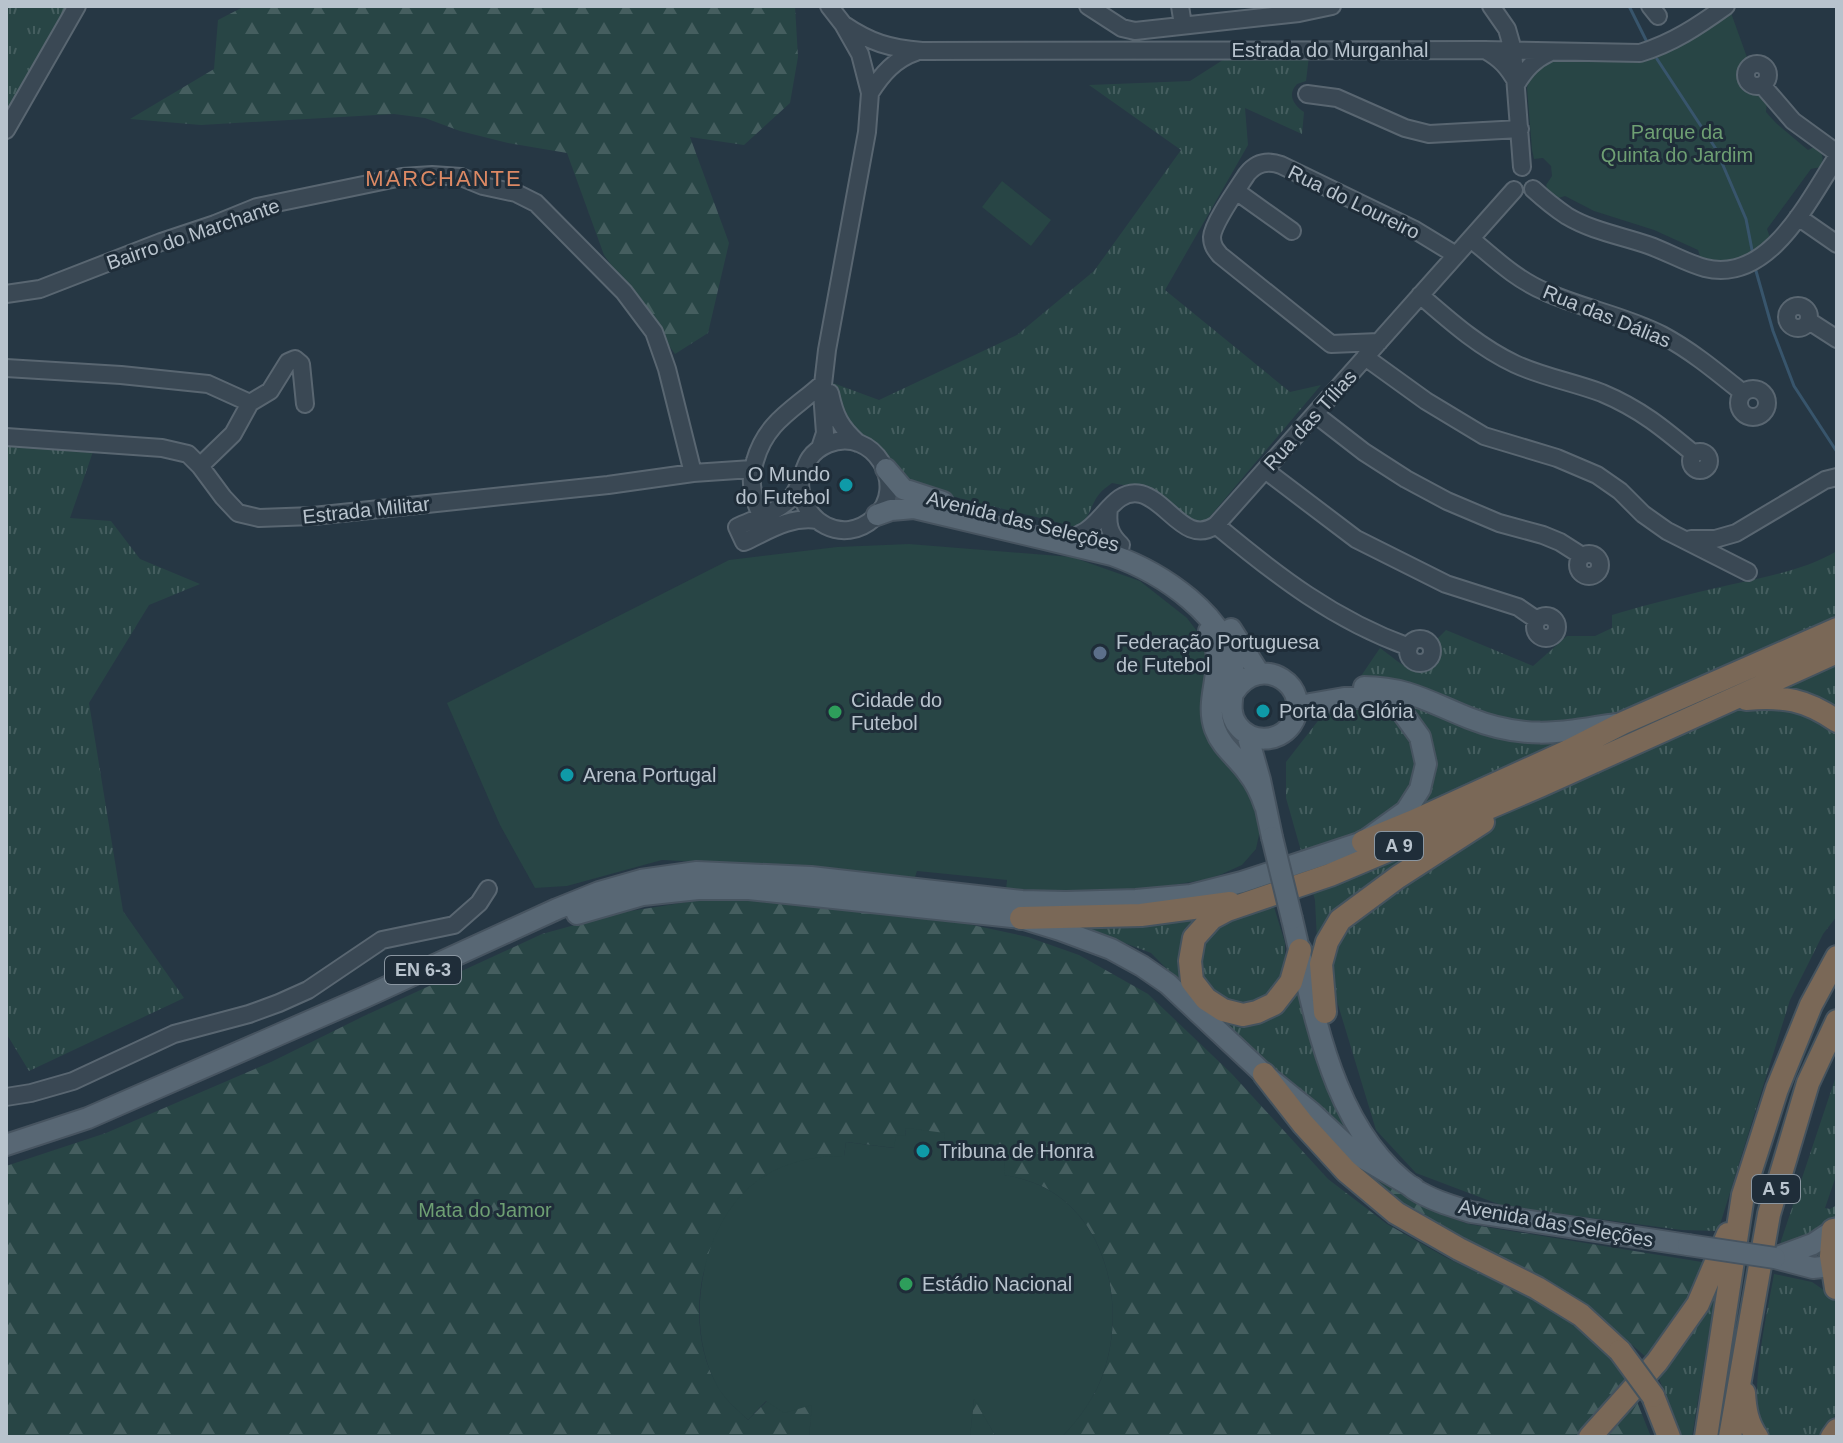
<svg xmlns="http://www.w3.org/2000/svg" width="1843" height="1443" viewBox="0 0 1843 1443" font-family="Arial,sans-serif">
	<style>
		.grass { fill: url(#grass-tufts) }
		.forest { fill: url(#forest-firs) }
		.green { fill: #284545 }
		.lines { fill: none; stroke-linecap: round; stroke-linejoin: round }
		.stream { stroke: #38556c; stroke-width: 3 }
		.minor-casing { stroke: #596671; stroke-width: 20 }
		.major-casing { stroke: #475460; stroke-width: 24 }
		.highway-casing { stroke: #45535e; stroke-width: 26 }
		.minor { stroke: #3a4854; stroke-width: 16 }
		.major { stroke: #586774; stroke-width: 20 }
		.highway { stroke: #7a6857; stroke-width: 22 }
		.major-bridge-casing { stroke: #475460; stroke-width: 24; stroke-linecap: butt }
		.highway-bridge-casing { stroke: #45535e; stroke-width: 26; stroke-linecap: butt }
		.major-bridge { stroke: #586774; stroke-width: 20 }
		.highway-bridge { stroke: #7a6857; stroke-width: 22 }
		.culture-dot { fill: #0f9aa8; stroke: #1f2d39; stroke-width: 3 }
		.service-dot { fill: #5c6f8a; stroke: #1f2d39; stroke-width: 3 }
		.leisure-dot { fill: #2e9e5b; stroke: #1f2d39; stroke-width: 3 }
		.labels { text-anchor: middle; stroke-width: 6; stroke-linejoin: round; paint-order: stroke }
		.shield { fill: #1f2d39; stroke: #8a96a1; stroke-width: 2 }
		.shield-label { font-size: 18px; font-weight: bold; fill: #b8c3cd }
		.street-label { font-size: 20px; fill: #b8c3cd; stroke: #1f2d39 }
		.park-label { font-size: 20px; fill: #6e9f73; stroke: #1f2d39 }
		.poi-label { font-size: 20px; fill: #b8c3cd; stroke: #1f2d39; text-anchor: start }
		.neighbourhood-label { font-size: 22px; letter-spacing: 2px; fill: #dc8964; stroke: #1f2d39 }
	</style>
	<defs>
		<pattern id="grass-tufts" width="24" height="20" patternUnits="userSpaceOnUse" patternTransform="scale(2)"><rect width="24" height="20" fill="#284545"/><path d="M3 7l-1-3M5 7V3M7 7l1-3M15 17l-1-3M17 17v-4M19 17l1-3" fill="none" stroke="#455e5f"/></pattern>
		<pattern id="forest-firs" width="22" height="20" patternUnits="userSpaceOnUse" patternTransform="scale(2)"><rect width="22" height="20" fill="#284545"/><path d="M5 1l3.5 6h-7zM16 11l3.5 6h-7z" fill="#455e5f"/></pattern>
	</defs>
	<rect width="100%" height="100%" fill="#263744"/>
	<!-- grass -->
	<path class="grass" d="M6 6H77L6 130Z
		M1309 56 1306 81 1297 84C1287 94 1293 105 1304 112L1302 134 1245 108 1248 145 1165 290 1290 392 1321 385 1207 520 1200 525H1194L1145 489 1112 483C1111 484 1102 490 1101 492 1090 503 1091 520 1076 527L907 485 888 455 872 443 855 435 831 391 833 383 879 400 1017 335 1094 271 1181 150 1089 85 1190 81 1226 58Z
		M6 436 96 443 70 518 111 521 140 559 200 584 149 605 89 703 123 911 184 998 29 1071 6 1033Z
		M1837 551V916L1823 934 1790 1000 1718 1231 1682 1230 1506 1207 1416 1173 1376 1130 1336 998 1317 940 1315 900 1286 798V762L1321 717 1338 710 1380 648C1400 662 1414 680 1437 665L1438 648 1437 639 1446 630 1533 666 1567 636H1595L1612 628V615C1651 603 1690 594 1729 585 1765 577 1805 570 1837 551Z
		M1263 907H1274L1285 943V968L1266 998 1244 1006 1221 1002 1204 984 1201 962 1206 933 1230 916Z
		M1200 915 1185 981 1262 1020 1281 1013 1300 984 1349 1136 1261 1064 1151 953 1080 926Z
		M1837 1073V1173L1825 1208 1830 1209 1837 1205V1217L1794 1245 1780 1244Z
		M1774 1274 1812 1282 1837 1299V1413L1828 1426 1817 1437C1806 1437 1775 1440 1767 1434 1743 1414 1769 1305 1774 1274Z
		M1715 1295 1692 1437H1681L1657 1373Z"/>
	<!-- forest -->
	<path class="forest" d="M245 6H795L798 57 790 103 744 145 690 137 729 243 708 333 675 354 604 255 567 153 508 143 460 131 425 118 394 114 201 125 130 119 214 69 218 20Z
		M700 900H762L935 917 1028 937 1079 955 1148 994 1232 1074 1328 1179 1387 1224 1445 1257 1547 1306 1592 1339 1628 1379 1651 1437H1062C1080 1417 1096 1396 1104 1371 1126 1305 1107 1216 1039 1185 1027 1180 1015 1177 1003 1175L1005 1161 952 1155 944 1142 906 1129 905 1136 895 1148 846 1142 844 1157C812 1156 778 1164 753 1185 734 1200 725 1220 716 1241 712 1252 706 1263 703 1275 695 1311 699 1357 719 1388 726 1401 738 1410 748 1420L767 1401 813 1405 809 1437H6V1166L106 1133 271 1062 364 1016 542 934 618 913Z
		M1352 1165 1429 1210 1468 1224 1708 1263 1687 1310 1647 1358 1598 1315 1519 1265 1433 1225 1380 1190Z
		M974 1398 996 1437H972L970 1434Z"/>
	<!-- green -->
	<path class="green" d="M1730 10 1748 60 1741 70 1742 81 1760 93 1767 103 1766 112 1776 123 1808 150 1816 146C1823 151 1824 159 1821 167L1811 169 1767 229 1771 240C1748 259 1730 268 1701 259L1698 250 1654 230 1594 211 1565 196 1556 199 1548 191 1546 185 1552 176 1551 166 1543 158 1534 159 1532 150 1527 88 1530 74 1549 61 1635 62 1653 58 1682 43Z
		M1002 181 1051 220 1031 246 982 207Z
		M909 544 1072 557 1140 581 1187 618 1212 651 1219 722 1233 762 1256 813 1260 830 1256 849 1242 865 1220 875 1203 880 1125 893 1006 889 1007 880 917 871 914 880 774 866 662 860 567 886 535 888 500 825 447 703 729 560 837 547Z
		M906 1128 945 1133 944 1141 953 1143 952 1155 1005 1161 1004 1175C1016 1177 1028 1180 1039 1185 1107 1216 1126 1305 1104 1371 1096 1396 1080 1418 1062 1437H996L974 1399 970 1437H809L812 1405 784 1413 766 1401 748 1420C738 1410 726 1401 719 1389 683 1330 699 1229 752 1185 779 1163 810 1156 844 1156L846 1142 894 1148 896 1135 905 1136Z"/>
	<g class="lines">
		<!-- stream -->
		<path class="stream" d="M1629 6 1648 44
			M1657 59 1716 149 1746 219 1753 255
			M1756 271 1773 331 1794 386 1837 452"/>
		<!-- minor casing -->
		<g class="minor-casing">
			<path id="minor" d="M1088 6 1122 28 1135 31 1299 13 1332 6
				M1180 6 1183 25
				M1491 6 1507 29 1513 50 1522 167
				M1650 6 1658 16
				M843 24C871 43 889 48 922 51L1483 50 1640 53C1673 43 1698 26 1726 6
				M1485 50C1501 59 1508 67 1517 83 1526 69 1534 60 1549 53
				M1746 75a11 11 0 1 1 22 0a11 11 0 1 1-22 0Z
				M1762 85 1793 121 1837 153
				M870 93C882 74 895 59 916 52
				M1307 94 1337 98 1405 128 1429 134 1520 129
				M6 130 77 6
				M1533 189C1544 199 1555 208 1567 216 1592 231 1622 236 1648 245 1668 252 1686 263 1705 268 1769 284 1808 201 1837 157
				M1236 191 1292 231
				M1798 217 1837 244
				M1471 239C1495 259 1517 280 1546 292 1584 309 1625 316 1662 335 1692 351 1717 372 1743 393
				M6 294 40 289 161 242 215 224 257 207 402 177 432 175 461 177 483 186 516 193 536 203 624 292 654 332 667 369 693 473
				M1420 295C1450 321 1479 347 1515 364 1543 377 1573 382 1602 393 1640 409 1663 428 1694 454
				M1787 317a11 11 0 1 1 22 0a11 11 0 1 1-22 0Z
				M1809 321 1837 339
				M1379 342 1331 344 1220 255C1215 249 1212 245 1212 237 1213 223 1238 188 1247 174 1256 163 1267 160 1281 165L1415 230 1456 255
				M1365 357 1426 401 1484 436 1557 458 1597 475 1620 491 1643 514 1667 531 1748 572
				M6 368 121 375 208 384 250 403
				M1739 403a14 14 0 1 1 28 0a14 14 0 1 1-28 0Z
				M830 393C835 416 840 427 858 443
				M1315 414 1364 452 1406 479 1447 501 1499 523 1543 535 1560 542 1582 556
				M6 437 162 448 188 454 200 466 223 497 238 513 259 518 313 516 608 485 693 473 752 469
				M820 448 825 433 822 393 827 350 867 132 870 93 860 54 843 24 829 6
				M1691 461a9 9 0 1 1 18 0a9 9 0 1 1-18 0Z
				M200 466 233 434 250 403 270 391 288 362 295 359 301 364 305 404
				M1265 470 1356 539 1446 584 1518 607 1537 620
				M800 483C801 522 843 546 874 518 910 487 873 425 828 444 798 457 808 479 791 498 778 512 754 519 737 527L744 542C768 531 790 516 817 520
				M1109 508C1107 524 1109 534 1121 545
				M761 515C758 508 754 500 753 492 751 482 752 470 755 461 766 421 795 409 823 383
				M1216 525C1277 576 1334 620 1409 647
				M1080 534C1102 526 1114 487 1141 494 1168 501 1186 546 1216 525L1514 190
				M1691 539H1715L1736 533 1825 480 1837 477
				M1578 565a11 11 0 1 1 22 0a11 11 0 1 1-22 0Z
				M1535 627a11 11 0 1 1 22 0a11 11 0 1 1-22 0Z
				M1408 651a12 12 0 1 1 24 0a12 12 0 1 1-24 0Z
				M6 1097 31 1093 73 1081 174 1034 249 1014 279 1003 308 990 382 940 454 925 479 903 488 889"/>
		</g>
		<!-- major casing -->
		<g class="major-casing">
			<path id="major" d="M886 469 903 489 943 502
				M877 515 891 510 914 508 1112 555C1160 572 1230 616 1234 673 1236 691 1225 710 1238 726 1251 743 1278 743 1291 725 1316 688 1261 650 1234 692
				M1231 629 1259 673
				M1209 631C1211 637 1215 643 1216 649 1221 676 1205 702 1215 729 1222 748 1237 757 1248 773 1256 783 1261 794 1265 806
				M1364 687C1407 687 1431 703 1469 718 1524 740 1560 733 1615 724
				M1247 734 1260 780 1272 837
				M577 914 643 895 698 889H749L1021 918 1060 930 1111 949 1142 966 1168 984 1264 1074 1311 1112 1356 1154 1414 1188
				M1292 919C1314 1010 1331 1131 1414 1189 1431 1200 1452 1206 1471 1212L1688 1245
				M6 1145 88 1118 365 997 557 909 599 892 641 880 697 872 811 877 1022 901 1066 902 1136 900 1191 895 1242 882 1363 842 1406 811 1420 789 1426 764 1420 737 1402 712 1394 705 1376 698H1344L1310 704 1296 713
				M1775 1258 1813 1244 1837 1228
				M1775 1258 1813 1268 1832 1266 1837 1261"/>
		</g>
		<!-- highway casing -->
		<g class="highway-casing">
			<path id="highway" d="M1746 699C1784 696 1805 699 1837 721
				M1363 842 1414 821 1568 751 1623 723 1837 629
				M1021 918 1141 915 1230 903
				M1300 950 1291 982 1274 1004 1257 1012 1243 1015 1223 1010 1206 999 1192 981 1190 961 1194 938 1212 918 1227 910 1330 875 1420 837 1540 786 1837 652
				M1325 1012 1321 964 1327 942 1340 920 1398 877 1483 822
				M1264 1074 1303 1124 1346 1171 1396 1213 1459 1249 1537 1288 1581 1315 1620 1351
				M1833 1230 1831 1256 1836 1288
				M1744 1393C1745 1409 1747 1423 1757 1437
				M1653 1396 1669 1437
				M1590 1437 1657 1362 1698 1304 1728 1234
				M1706 1437 1743 1195 1777 1089 1811 1005 1837 957
				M1730 1437 1769 1214 1808 1083 1837 1021
				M1832 1437 1837 1430"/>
		</g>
		<!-- minor -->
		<use href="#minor" class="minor"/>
		<!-- major -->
		<use href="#major" class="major"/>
		<!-- highway -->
		<use href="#highway" class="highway"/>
		<!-- major-bridge casing -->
		<g class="major-bridge-casing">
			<path id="major-bridge" d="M1272 837 1292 919
				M1688 1245 1775 1258"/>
		</g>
		<!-- highway-bridge casing -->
		<g class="highway-bridge-casing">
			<path id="highway-bridge" d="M1620 1351 1653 1396"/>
		</g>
		<!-- major-bridge -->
		<use href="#major-bridge" class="major-bridge"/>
		<!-- highway-bridge -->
		<use href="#highway-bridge" class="highway-bridge"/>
	</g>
	<!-- markers -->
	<g class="culture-dot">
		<circle cx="846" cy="485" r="8"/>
		<circle cx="1263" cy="711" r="8"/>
		<circle cx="567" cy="775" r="8"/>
		<circle cx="923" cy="1151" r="8"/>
	</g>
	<circle class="service-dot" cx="1100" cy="653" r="8"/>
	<g class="leisure-dot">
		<circle cx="835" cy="712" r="8"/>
		<circle cx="906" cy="1284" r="8"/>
	</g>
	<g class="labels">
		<!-- shield labels -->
		<g class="shield">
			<rect x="1375" y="832" width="48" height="28" rx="6"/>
			<rect x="385" y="956" width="76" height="28" rx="6"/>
			<rect x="1752" y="1175" width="48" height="28" rx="6"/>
		</g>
		<g class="shield-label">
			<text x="1399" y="852">A 9</text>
			<text x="423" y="976">EN 6-3</text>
			<text x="1776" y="1195">A 5</text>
		</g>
		<!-- street labels -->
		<g class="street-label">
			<text x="1330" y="57">Estrada do Murganhal</text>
			<text transform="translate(1354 202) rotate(26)" y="7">Rua do Loureiro</text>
			<text transform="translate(193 234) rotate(-19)" y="7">Bairro do Marchante</text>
			<text transform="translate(1607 316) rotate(22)" y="7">Rua das Dálias</text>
			<text transform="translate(1310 420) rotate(-48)" y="7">Rua das Tílias</text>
			<text transform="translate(366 510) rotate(-6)" y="7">Estrada Militar</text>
			<text transform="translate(1023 521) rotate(14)" y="7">Avenida das Seleções</text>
			<text transform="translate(1556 1223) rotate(10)" y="7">Avenida das Seleções</text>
		</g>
		<!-- park labels -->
		<g class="park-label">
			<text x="1677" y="139">Parque da<tspan x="1677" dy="23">Quinta do Jardim</tspan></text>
			<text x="485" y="1217">Mata do Jamor</text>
		</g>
		<!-- poi labels -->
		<g class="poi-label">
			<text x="830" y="481" text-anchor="end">O Mundo<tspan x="830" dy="23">do Futebol</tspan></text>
			<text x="1116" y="649">Federação Portuguesa<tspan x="1116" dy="23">de Futebol</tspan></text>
			<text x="851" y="707">Cidade do<tspan x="851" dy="23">Futebol</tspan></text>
			<text x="1279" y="718">Porta da Glória</text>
			<text x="583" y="782">Arena Portugal</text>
			<text x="939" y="1158">Tribuna de Honra</text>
			<text x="922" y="1291">Estádio Nacional</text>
		</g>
		<!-- neighbourhood labels -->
		<g class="neighbourhood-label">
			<text x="444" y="186">MARCHANTE</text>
		</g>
	</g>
	<!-- border -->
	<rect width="1843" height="1443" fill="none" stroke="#b8c3cd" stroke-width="16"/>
</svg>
